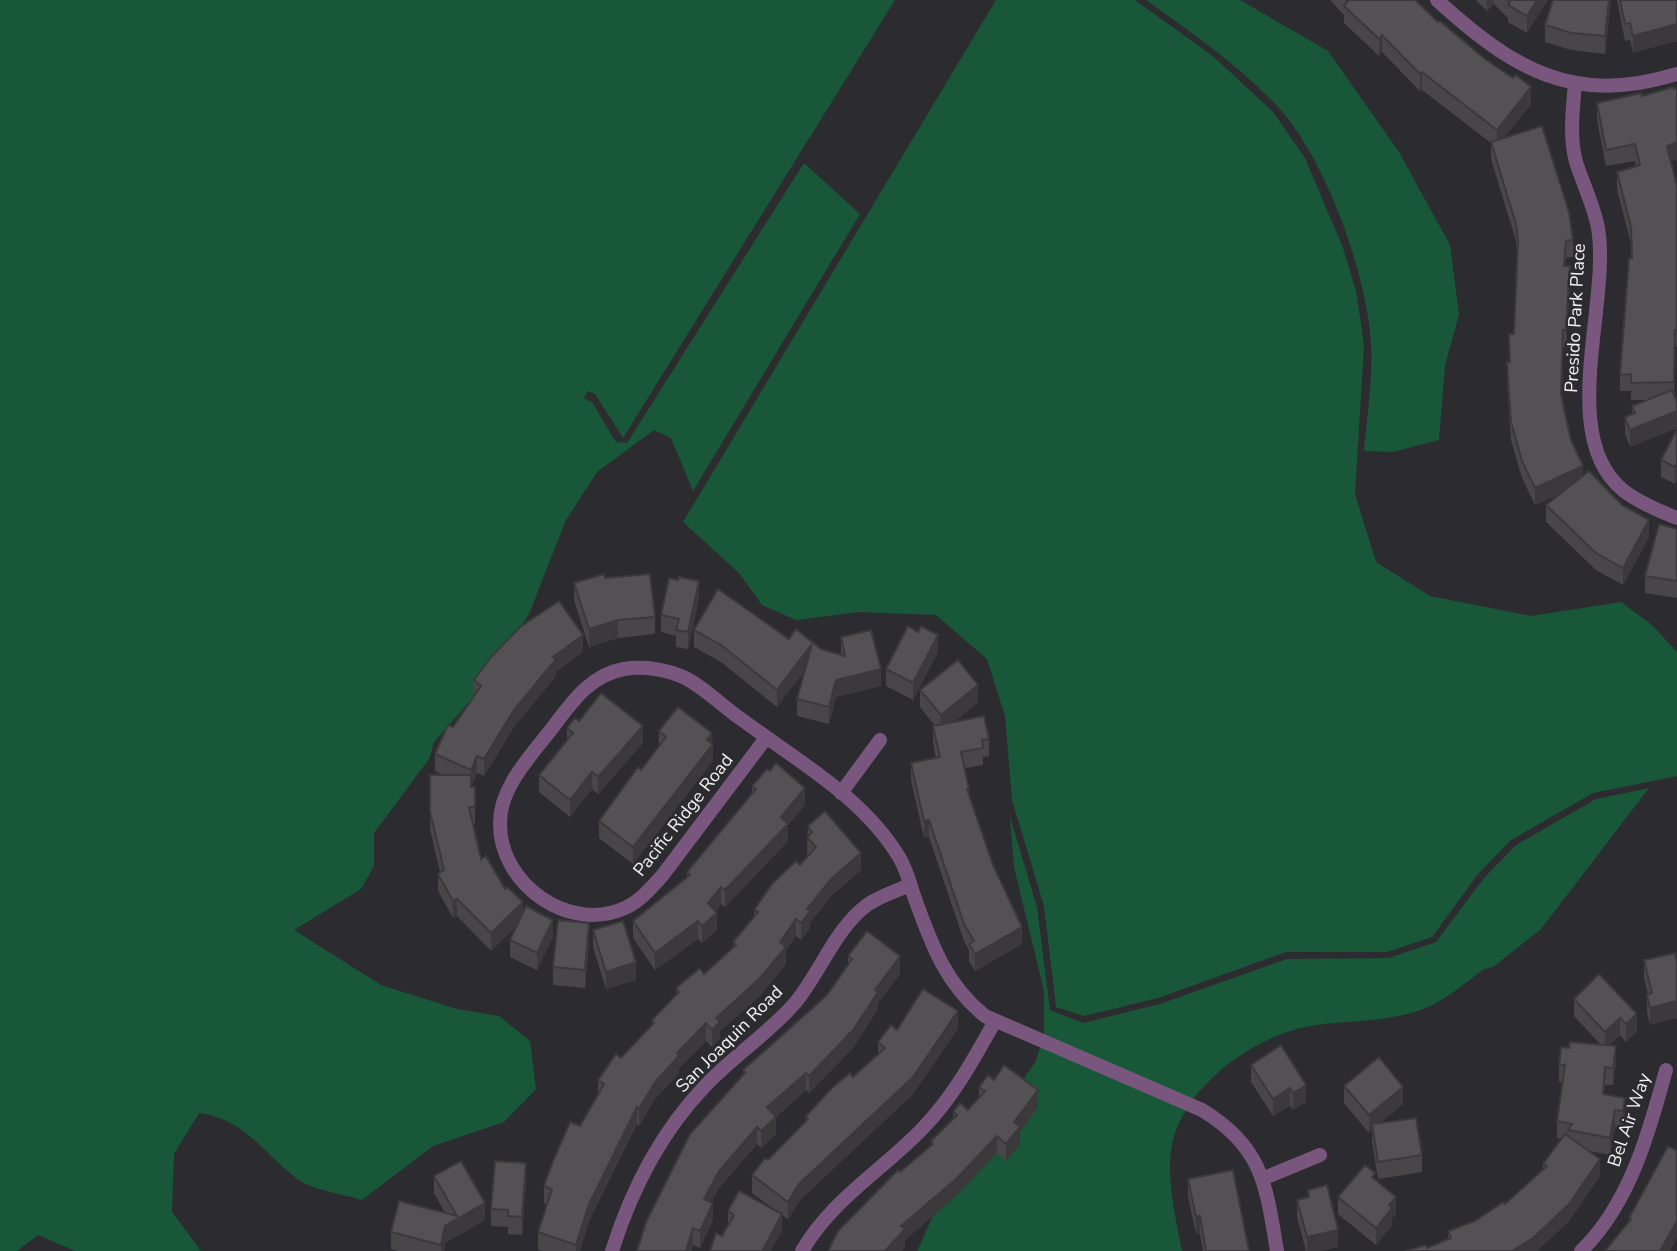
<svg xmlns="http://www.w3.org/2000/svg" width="1677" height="1251" viewBox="0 0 1677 1251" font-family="'Nunito Sans',sans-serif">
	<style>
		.green { fill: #195739 }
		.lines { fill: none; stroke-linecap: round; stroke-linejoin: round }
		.minor { stroke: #79567d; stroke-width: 14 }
		.wall { fill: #484648 }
		.shaded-wall { fill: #3b393b }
		.building { fill: #545154; stroke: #3b393b; stroke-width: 2 }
		.labels { text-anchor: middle; stroke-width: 5; stroke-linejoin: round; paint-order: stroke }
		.street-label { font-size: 18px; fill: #f2f2f4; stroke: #2c2c30 }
	</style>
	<rect width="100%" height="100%" fill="#2c2c30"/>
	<!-- green -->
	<path class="green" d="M0 0H895L623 438 595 394 588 391 584 398 592 402 616 442 627 443 804 163 860 214 693 491 671 438 654 430 597 472 566 520 529 614 471 700 434 742 429 759 374 833V866L361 889 294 930 381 985 457 1009 499 1016 530 1041 536 1089 504 1122 433 1146 362 1200C343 1194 312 1190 296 1178 262 1152 245 1119 199 1113L174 1154 172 1212 201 1251H75L38 1235 17 1251H0Z
		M996 0H1135L1214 57 1273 112 1305 158 1343 248 1356 291 1364 345 1355 494 1376 562 1430 596 1531 616 1621 602 1652 625 1677 652V776L1593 793 1511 840 1478 874 1432 937 1387 952H1286L1158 998 1084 1016 1056 1007 1044 906 1012 800 1005 716 987 659 936 615 859 612 796 620 762 605 739 573 683 522Z
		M1146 0H1240L1328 51 1399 152 1450 245 1459 314 1445 366 1439 440 1393 452 1364 451C1367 416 1373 379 1371 344 1367 274 1326 160 1279 108 1240 66 1192 33 1146 0Z
		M1649 788 1541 929 1493 967 1484 969C1466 982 1446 1000 1426 1008 1391 1022 1353 1020 1316 1025 1257 1033 1180 1087 1171 1150 1167 1182 1176 1220 1182 1251H917L941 1198 1036 1061 1044 1033V991L1014 867 1010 817 1037 907 1050 1010 1083 1023 1160 1004 1287 959 1389 958 1436 942 1484 878 1516 845 1596 799Z"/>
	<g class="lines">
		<!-- minor -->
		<path class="minor" d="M1437 0C1513 69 1573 106 1677 74
			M1575 83C1573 109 1569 136 1576 162 1583 184 1594 206 1598 228 1611 302 1556 438 1624 491 1640 503 1659 511 1677 518
			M766 738 662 876C651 888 641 900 627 907 570 935 499 884 500 823 500 786 532 755 553 727 572 702 590 675 624 669 643 666 663 669 681 676 702 685 722 706 741 719 796 760 863 797 899 857 906 868 910 883 914 896 931 943 945 984 985 1016L1202 1110C1263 1147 1266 1185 1277 1251
			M841 793 880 740
			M1262 1179 1320 1155
			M612 1251C631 1191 661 1132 705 1086 733 1056 768 1034 795 1003 820 973 835 929 867 905 880 896 896 891 910 885
			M802 1251C832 1199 883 1170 923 1128 954 1096 973 1060 995 1021
			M1581 1251C1629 1205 1649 1133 1666 1070"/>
	</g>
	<!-- wall -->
	<path class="wall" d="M1330 0H1415L1438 22 1531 104 1504 138 1573 240V257L1566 258 1565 266 1570 283 1566 347H1563L1562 396 1571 440 1583 475 1649 537 1623 585 1596 570 1546 522V505L1559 494 1535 505 1522 478 1511 440 1507 379V362H1510L1514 334 1517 254 1516 241 1491 159V143L1422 90 1420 91 1382 52 1379 56 1344 23V15Z
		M1476 0H1548L1527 33 1508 22V18L1494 4 1487 11Z
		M1611 0 1605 54 1571 50 1545 42V25Z
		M1617 0H1677L1633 53 1630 40 1625 41Z
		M1677 88V159L1671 161 1677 186V347H1675L1674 395 1677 428 1630 447 1625 434V417L1632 415V406L1646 400H1631V391H1620V375L1631 258V244L1617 189V172L1636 167 1635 161 1606 166 1597 120V103L1642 96Z
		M1677 429V480L1675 484 1661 477V460Z
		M1677 529V598L1645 593V576Z
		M605 578 655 617V634L618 638 589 647 574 600V583Z
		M699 598 688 649 676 647V636L661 632V615Z
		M694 630 789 639 841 655V637L881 686 836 697 829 724 797 716V699L805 670 777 707 721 662 694 647Z
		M918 632 938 652 913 700 886 686V669Z
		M583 652 556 672V676L514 727 484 776 477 773 471 787H475V824H473L481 859 523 913 553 937 537 970 510 957V940L517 925 491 951 457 916 453 918 438 891V874L440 872 430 829V775H443L435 771V754L474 696V680Z
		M920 690 978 702 954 722 989 739V756L983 757V765L965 768 969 797 1022 944 975 971 969 961V950L964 941 929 837 924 838 911 780V763L936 758 933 743V726H935L920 707Z
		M579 721 643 743 598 794 592 789 570 817 539 792V775L567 741V728Z
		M659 731 712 733 713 761 633 864 599 838V821L641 770 659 745Z
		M752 786 805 805 788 825V841L725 907 721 904 716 911 717 930 702 943 698 939 655 970 633 938V921L687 878V872L752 793Z
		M808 826 861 870 831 896 810 923V928L801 940 796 936 786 950V964L759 997 720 1031V1039L712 1047 706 1041 679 1068V1073L655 1099 639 1126 637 1124 589 1221 580 1251H542L538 1250V1232L547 1205 544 1203V1186L598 1094V1080L621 1058 652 1025V1020L676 996V988L704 974 733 948V942L754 917V910L808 856 807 854Z
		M593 930 636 980 606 989 593 947Z
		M589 941 585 988 553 985V967Z
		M848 956 900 974 878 1003V1009L853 1048 809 1093 806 1090 776 1117V1134L761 1148 757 1144 719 1188 711 1202 713 1220 700 1248 693 1245 637 1251 743 1076V1070L827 995 848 966Z
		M1644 960 1677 962 1650 1025 1647 1012V995L1648 994 1644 978Z
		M1599 974 1637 1031 1626 1042 1620 1035 1609 1045 1616 1063 1613 1085H1605L1604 1094 1625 1098V1115L1623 1129 1615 1127 1610 1155 1589 1151 1600 1176 1569 1221 1537 1251H1405L1427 1248 1448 1239V1231L1475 1221 1505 1204 1543 1170V1164L1561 1139 1557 1138V1121L1563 1082H1559V1065L1569 1048 1601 1045 1574 1016V999Z
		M958 1028 913 1094 799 1201 788 1219 782 1215V1231L722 1236 728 1226V1211L778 1212 752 1193V1175L806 1121V1116L853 1077 878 1054V1042L897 1030Z
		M1281 1045 1306 1102 1293 1110 1290 1106 1273 1116 1251 1082V1065Z
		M1344 1086 1403 1104 1380 1123 1422 1155V1172L1378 1179 1372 1142V1130L1369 1133 1344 1103Z
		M979 1087 1038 1107 1020 1132V1144L1006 1161 997 1153 956 1196 905 1240V1247L901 1251H828L900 1172 931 1146V1141L953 1119V1112L968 1110 979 1097Z
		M434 1176 485 1220 445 1243 444 1251H398L391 1249V1232L445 1213 434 1193Z
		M1188 1179 1249 1251H1203L1200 1234H1196L1188 1196Z
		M1375 1179 1396 1214 1392 1218V1225L1376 1245 1338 1214V1197Z
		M526 1180 522 1235 508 1234V1227L491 1226V1209Z
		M1308 1190 1338 1247 1320 1251H1306L1297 1217V1200L1308 1197Z"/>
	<!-- shaded-wall -->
	<path class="shaded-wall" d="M1487 0H1494V4L1487 11Z
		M1537 0H1548L1527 33V16Z
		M1609 0H1611L1605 54V36Z
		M1677 24V41L1633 53V36Z
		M1382 35V52L1379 56V39Z
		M1422 72V90L1420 91V74Z
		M1531 87V104L1497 147V130Z
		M1677 142V159L1667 162V146Z
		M1570 266V283L1566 347V330Z
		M1677 411V428L1630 447V430Z
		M1677 463V480L1675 484V467Z
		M1583 466V483L1535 505V488Z
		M1649 520V537L1623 585V568Z
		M699 581V598L688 649V632Z
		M618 620V638L589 647V629Z
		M583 635V652L556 672V676L514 727 484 776V759L514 710 553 657Z
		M938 635V652L913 700V683Z
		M812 644V661L777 707V690Z
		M881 669V686L836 697 829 724V707L836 680Z
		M978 685V702L941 733V715Z
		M643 726V743L598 794V777Z
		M712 733 713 761 633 864V847Z
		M477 756V773L471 787V770Z
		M592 772V789L570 817V800Z
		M805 788V805L788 825V841L725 907V890Z
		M929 820V837L924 838V821Z
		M861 853V870L831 896 810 923V928L801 940V923L807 909 831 879Z
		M721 887V904L708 920V903Z
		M457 899V916L453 918V901Z
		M523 902V919L491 951V933Z
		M717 913V930L702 943V926Z
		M796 919V936L786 950V964L759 997 720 1031V1039L712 1047V1030L716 1018 780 942Z
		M553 920V937L537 970V953Z
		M698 921V939L655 970V953Z
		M589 923V941L585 988V970Z
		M1022 927V944L975 971V954Z
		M900 956V974L878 1003V1009L853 1048 809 1093V1076Z
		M636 962V980L606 989V972Z
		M1677 1001V1018L1650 1025V1008Z
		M958 1011V1028L913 1094 799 1201 788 1219V1202L799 1184Z
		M1637 1014V1031L1626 1042V1024Z
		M1620 1018V1035L1605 1049V1032Z
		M706 1023V1041L679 1068V1073L655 1099 639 1126V1109L655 1082 677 1053Z
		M1616 1046V1063L1613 1085V1068Z
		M806 1073V1090L776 1117V1134L761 1148V1131L767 1107Z
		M1306 1085V1102L1293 1110V1093Z
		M1403 1087V1104L1373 1129 1372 1124V1130L1369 1133V1115Z
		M1290 1088V1106L1273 1116V1099Z
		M1038 1090V1107L1020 1132V1144L1006 1161V1144L1014 1122Z
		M1625 1098V1115L1623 1129V1111Z
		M637 1107V1124L589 1221 580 1251H576V1245L589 1204Z
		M1615 1110V1127L1610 1155V1138Z
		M757 1127V1144L719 1188 704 1216V1199L719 1171Z
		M997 1136V1153L956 1196 905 1240V1247L901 1251H885L901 1226Z
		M1600 1159V1176L1569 1221 1537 1251H1512Z
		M526 1163V1180L522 1235V1217Z
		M1396 1197V1214L1392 1218V1225L1376 1245V1228L1389 1205Z
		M485 1203V1220L445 1243 444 1251H441V1245L445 1226Z
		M713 1203V1220L700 1248V1231Z
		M782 1214V1231L771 1251H762Z
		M1200 1216V1234H1196V1217Z
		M1677 1221V1238L1670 1251H1660Z
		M693 1228V1245L692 1251H686Z
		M1338 1230V1247L1320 1251H1307V1237Z"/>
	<!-- building -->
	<path class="building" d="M1346 0H1415L1438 22 1440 21 1485 59 1513 78 1516 75 1531 87 1497 130 1422 72 1420 74 1382 35 1379 39 1344 6 1348 1Z
		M1507 0H1537L1527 16 1508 5 1510 3Z
		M1553 0H1609L1605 36 1571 33 1545 25Z
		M1620 0H1677V24L1633 36 1630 23 1625 24Z
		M1673 87 1674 89 1677 88V142L1667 146 1677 186V330H1675L1674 382 1631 383V374L1620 375 1629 258H1632L1631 227 1617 172 1640 165 1635 144 1606 150 1597 103 1641 93 1642 96Z
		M1542 126 1569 212 1573 240 1566 241 1564 266H1570L1566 330H1563L1561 395 1571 440 1583 466 1535 488 1522 461 1511 422 1507 362H1510L1509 334H1514L1518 241 1516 224 1491 142Z
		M1672 390 1677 402V411L1630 430 1625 417 1635 413 1632 406Z
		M1677 429V463L1675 467 1661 460Z
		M1589 471 1622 505 1649 520 1623 568 1596 553 1546 505Z
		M1659 524 1677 529V581L1645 576Z
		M604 574 605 578 650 574 655 617 618 620 589 629 574 583Z
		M679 577 699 581 688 632 676 630 679 619 661 615 669 578 678 580Z
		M718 589 789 639 796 629 821 649 845 656 841 637 871 630 881 669 836 680 829 707 797 699 812 644 777 690 721 645 694 630Z
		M559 601 583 635 553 657 556 659 514 710 484 759 477 756 471 770 435 754 448 725 453 727 481 686 474 680 492 656 520 627Z
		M908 626 918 632 921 626 938 635 913 683 886 669Z
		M958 660 978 685 941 715 920 690Z
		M601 693 643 726 598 777 592 772 570 800 539 775 573 733 567 728 575 718 579 721Z
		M678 707 712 733 707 740 713 744 633 847 599 821 638 767 641 770 666 737 659 731Z
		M984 716 989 739 982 740 983 748 961 752 969 789H967L993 865 1022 927 975 954 969 944 974 941 964 924 929 820 924 821 911 763 940 757 933 726Z
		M776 763 805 788 781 817 788 824 725 890 721 887 708 903 717 913 702 926 698 921 655 953 633 921 690 875 687 872 756 789 752 786 767 769 770 771Z
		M430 775H471V787H475V807H469L481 859 486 856 505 889 507 887 523 902 491 933 457 899 453 901 438 874 444 870 430 812Z
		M825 811 861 853 831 879 807 909 810 911 801 923 796 919 780 942 786 947 759 979 716 1018 720 1022 712 1030 706 1023 677 1053 679 1056 655 1082 639 1109 637 1107 589 1204 576 1245 538 1232 552 1189 544 1186 554 1159 570 1122 580 1126 604 1084 598 1080 616 1054 621 1058 654 1023 652 1020 679 992 676 988 700 968 704 974 736 945 733 942 758 912 754 910 772 884 796 861 800 865 816 847 807 837 812 832 808 826Z
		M526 906 553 920 537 953 510 940Z
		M558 920 589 923 585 970 553 967Z
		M623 921 636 962 606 972 593 930Z
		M867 931 900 956 875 990 878 992 853 1030 809 1076 806 1073 767 1107 776 1117 761 1131 757 1127 719 1171 704 1199 713 1203 700 1231 693 1228 686 1251H637L646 1222 690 1134 745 1073 743 1070 827 995 852 959 848 956Z
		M1675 953 1677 962V1001L1650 1008 1647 995 1652 993 1644 960Z
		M1599 974 1637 1014 1626 1024 1620 1018 1605 1032 1574 999Z
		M923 989 958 1011 913 1077 799 1184 788 1202 752 1175 765 1158 768 1160 808 1119 806 1116 832 1088 850 1073 853 1077 885 1048 878 1042 891 1025 897 1030Z
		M1570 1042 1616 1046 1613 1068 1605 1067 1603 1094 1625 1098 1623 1111 1615 1110 1610 1138 1568 1130 1572 1124 1557 1121 1565 1065H1559L1561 1047 1569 1048Z
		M1281 1045 1306 1085 1293 1093 1290 1088 1273 1099 1251 1065Z
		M1379 1057 1403 1087 1369 1115 1344 1086Z
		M1004 1065 1038 1090 1014 1122 1020 1127 1006 1144 997 1136 956 1179 901 1226 905 1229 885 1251H828L838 1231 898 1170 900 1172 933 1144 931 1141 957 1115 953 1112 960 1103 968 1110 985 1091 979 1087 988 1075 994 1080Z
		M1416 1118 1422 1155 1378 1162 1372 1124Z
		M1565 1134 1600 1159 1569 1204 1533 1238 1512 1251H1405L1426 1245 1427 1248 1451 1238 1448 1231 1475 1221 1503 1202 1505 1204 1547 1166 1543 1164Z
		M1668 1146 1677 1151V1221L1660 1251H1605L1631 1219 1629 1218Z
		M461 1161 485 1203 445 1226 441 1245 391 1232 399 1201 457 1216 434 1176Z
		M495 1161 526 1163 522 1217 508 1216V1210L491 1209Z
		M1365 1165 1375 1173 1372 1177 1396 1197 1389 1205 1392 1208 1376 1228 1338 1197Z
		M1233 1170 1249 1251H1206L1200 1216 1196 1217 1188 1179Z
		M1327 1185 1338 1230 1307 1237 1297 1200 1309 1197 1308 1190Z
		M739 1191 782 1214 762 1251H710L716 1233 722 1236 734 1215 728 1211Z"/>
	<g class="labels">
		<!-- street labels -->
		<g class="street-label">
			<text transform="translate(1575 318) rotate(-87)" y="6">Presido Park Place</text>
			<text transform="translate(683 815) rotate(-52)" y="6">Pacific Ridge Road</text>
			<text transform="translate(729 1039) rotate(-45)" y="6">San Joaquin Road</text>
			<text transform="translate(1629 1120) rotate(-71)" y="6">Bel Air Way</text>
		</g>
	</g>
</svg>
